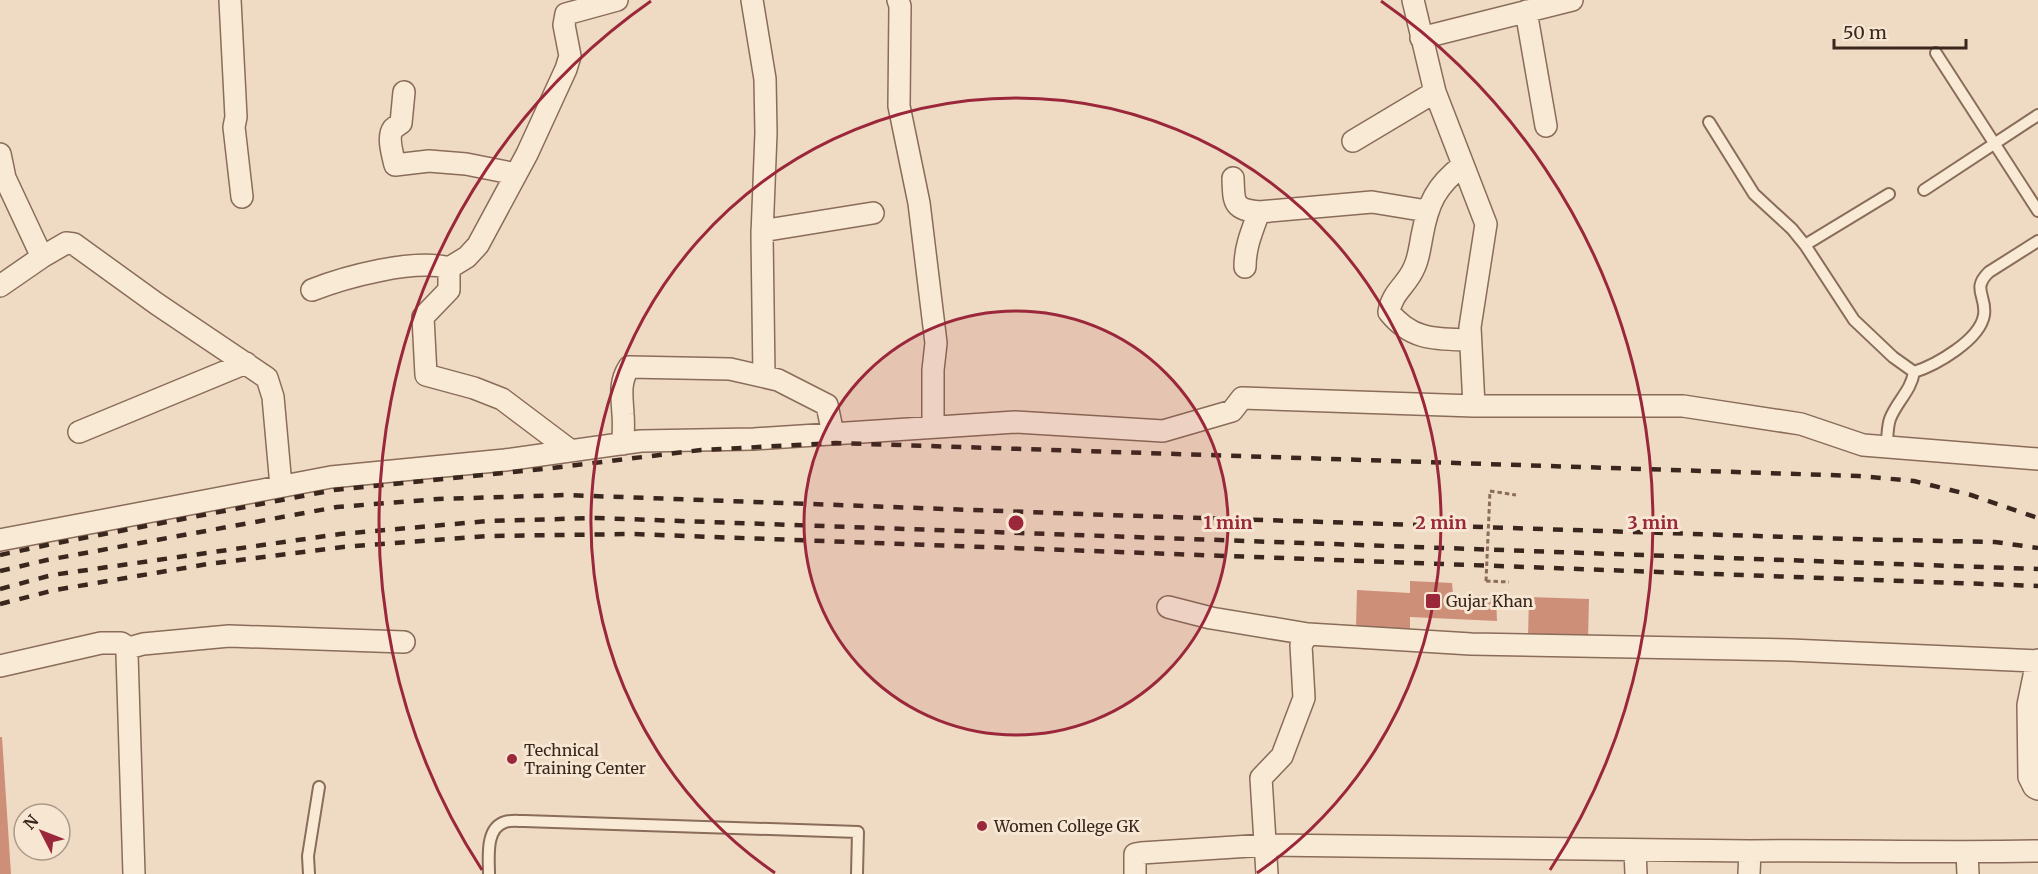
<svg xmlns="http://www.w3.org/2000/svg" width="2038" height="874" viewBox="0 0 2038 874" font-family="Merriweather,serif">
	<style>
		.building { fill: #ce8f78 }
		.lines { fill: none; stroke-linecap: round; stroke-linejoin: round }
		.lane-casing { stroke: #896c59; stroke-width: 14 }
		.street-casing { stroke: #896c59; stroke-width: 24 }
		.path { stroke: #896c59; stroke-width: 3; stroke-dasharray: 4.5 3; stroke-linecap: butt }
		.lane { stroke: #f9ead6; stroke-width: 10 }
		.street { stroke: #f9ead6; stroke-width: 21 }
		.rail { stroke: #39271e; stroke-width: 4.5; stroke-dasharray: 10 10; stroke-linecap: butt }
		.path-bridge { stroke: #896c59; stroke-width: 3; stroke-dasharray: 4.5 3; stroke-linecap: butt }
		.ring { fill: none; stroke: #9a283a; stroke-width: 3 }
		.poi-dot { fill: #9a283a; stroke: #f6e6d2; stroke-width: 2 }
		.labels { text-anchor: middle; stroke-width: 6; stroke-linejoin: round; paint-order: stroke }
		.poi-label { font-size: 16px; fill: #39271e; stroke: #f6e6d2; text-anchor: start }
		.centre { fill: #9a283a; stroke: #f6e6d2; stroke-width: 3 }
		.ring-label { font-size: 18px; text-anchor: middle; font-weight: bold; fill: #9a283a; stroke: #f6e6d2; stroke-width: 6; stroke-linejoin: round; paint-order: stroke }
	</style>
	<rect width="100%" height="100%" fill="#efdbc3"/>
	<!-- building -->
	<path class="building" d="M1410 581 1452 583 1453 595 1496 596 1497 621 1410 617V629L1356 626 1357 590 1410 593Z
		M1529 597 1589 599 1588 640 1528 637Z
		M0 737H2L11 874H0Z"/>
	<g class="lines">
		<!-- lane casing -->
		<g class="lane-casing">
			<path id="lane" d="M1936 53 2038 211
				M1709 122 1754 194 1792 229 1805 245 1854 320 1893 357 1914 372
				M1924 190 2038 115
				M1805 245 1889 194
				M1886 447C1888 438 1887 427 1890 419 1897 401 1911 391 1914 372 1936 365 1980 340 1984 315 1987 296 1971 289 1989 272L2038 241
				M309 874 308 856 319 787
				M489 874C489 858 485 828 505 822 510 820 518 821 524 821L858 832 857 874"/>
		</g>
		<!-- street casing -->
		<g class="street-casing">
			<path id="street" d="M230 0 236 117 234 127 242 197
				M752 0 765 79 766 133 762 235 764 376
				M898 0 900 6 899 106 919 203 936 343 933 370V427
				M1413 0 1435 92 1486 224 1470 327 1474 406
				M1526 11 1546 126
				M1421 38 1572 0
				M404 92 401 123C398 125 395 127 393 129 387 137 393 156 395 165L429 161 466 164 516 174
				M1353 141 1435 92
				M0 154 5 178 42 257 66 243 74 244 157 304 267 378 273 397 281 486
				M1463 165C1436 186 1428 203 1422 236 1420 246 1419 258 1414 268 1407 285 1392 292 1389 312 1412 341 1437 339 1470 340
				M1233 178C1234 202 1232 209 1259 212
				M762 231 873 213
				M1245 267C1245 247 1252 231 1259 212L1372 202 1427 211
				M449 268V290L423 317 426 375 474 388 502 399 571 451
				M0 286 42 257
				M312 290C345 277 415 258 449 268L467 257 478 245 527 154 566 69 570 56 564 25 566 14 617 0
				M79 432 246 363
				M623 444C623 434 624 424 623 414 622 396 619 383 629 367L730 369 778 380 827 405 833 434
				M0 540 331 477 505 460 641 441 754 439 1015 422 1163 431 1232 411 1242 398 1474 406H1683L1801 424 1863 445 2038 459
				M1168 607 1211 618 1308 634 1301 645 1304 698 1282 756 1261 778 1267 874
				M1308 634 1471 644 1790 650 2037 661 2038 660
				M2037 661 2028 705 2029 777 2034 787 2038 789
				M0 666 101 643H121L129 648
				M1635 850 1636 874
				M1750 851C1846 850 1942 853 2038 851
				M1967 853 1968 874
				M134 874 127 654 129 648 143 644 229 636 404 642
				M1135 874V854L1141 853 1266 845 1750 851 1749 874"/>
		</g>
		<!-- path -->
		<path class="path" d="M1490 491 1516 495
			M1486 581 1509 582"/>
		<!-- lane -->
		<use href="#lane" class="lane"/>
		<!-- street -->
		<use href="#street" class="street"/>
		<!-- rail -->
		<path class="rail" d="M0 555 47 545 334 490 552 468 701 450 836 443 1859 476 1914 481 1971 495 2038 518
			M0 571 47 560 337 507 438 499 566 495 1109 515 1850 539 1995 542 2038 548
			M0 589 52 575 340 534 488 521 596 518 2038 569
			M0 604 55 590 208 564 343 547 488 536 633 534 2038 586"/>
		<!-- path-bridge -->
		<path class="path-bridge" d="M1486 581 1490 491"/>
	</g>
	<!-- distance rings -->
	<circle cx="1016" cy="523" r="212" fill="#9a283a" fill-opacity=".12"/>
	<g class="ring">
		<circle cx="1016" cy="523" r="212"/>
		<path d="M775 873A425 425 0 1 1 1257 873"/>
		<path d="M482 870A637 637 0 0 1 651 1M1381 1A637 637 0 0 1 1550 870"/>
	</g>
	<!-- markers -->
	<g class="poi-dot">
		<rect x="1425" y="593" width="16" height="16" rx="3"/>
		<circle cx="512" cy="759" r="6"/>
		<circle cx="982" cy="826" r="6"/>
	</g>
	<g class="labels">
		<!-- poi labels -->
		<g class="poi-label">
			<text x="1446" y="607">Gujar Khan</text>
			<text x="524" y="756">Technical<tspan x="524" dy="18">Training Center</tspan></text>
			<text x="994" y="832">Women College GK</text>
		</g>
	</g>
	<circle cx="1016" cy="523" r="9" class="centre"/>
	<g class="ring-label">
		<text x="1228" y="529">1 min</text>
		<text x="1441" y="529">2 min</text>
		<text x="1653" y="529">3 min</text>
	</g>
	<!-- north arrow -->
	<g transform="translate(42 832) rotate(312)"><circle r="28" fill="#f6e6d2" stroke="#aa9a8a" stroke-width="1.5"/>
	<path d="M0-4.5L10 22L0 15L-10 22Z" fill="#9a283a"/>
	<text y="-9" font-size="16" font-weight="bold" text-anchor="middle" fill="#39271e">N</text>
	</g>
	<!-- scale -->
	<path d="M1834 39v9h132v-9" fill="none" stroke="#39271e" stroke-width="3"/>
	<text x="1843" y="39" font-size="18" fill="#39271e" stroke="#f6e6d2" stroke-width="4.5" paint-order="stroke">50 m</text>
</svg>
